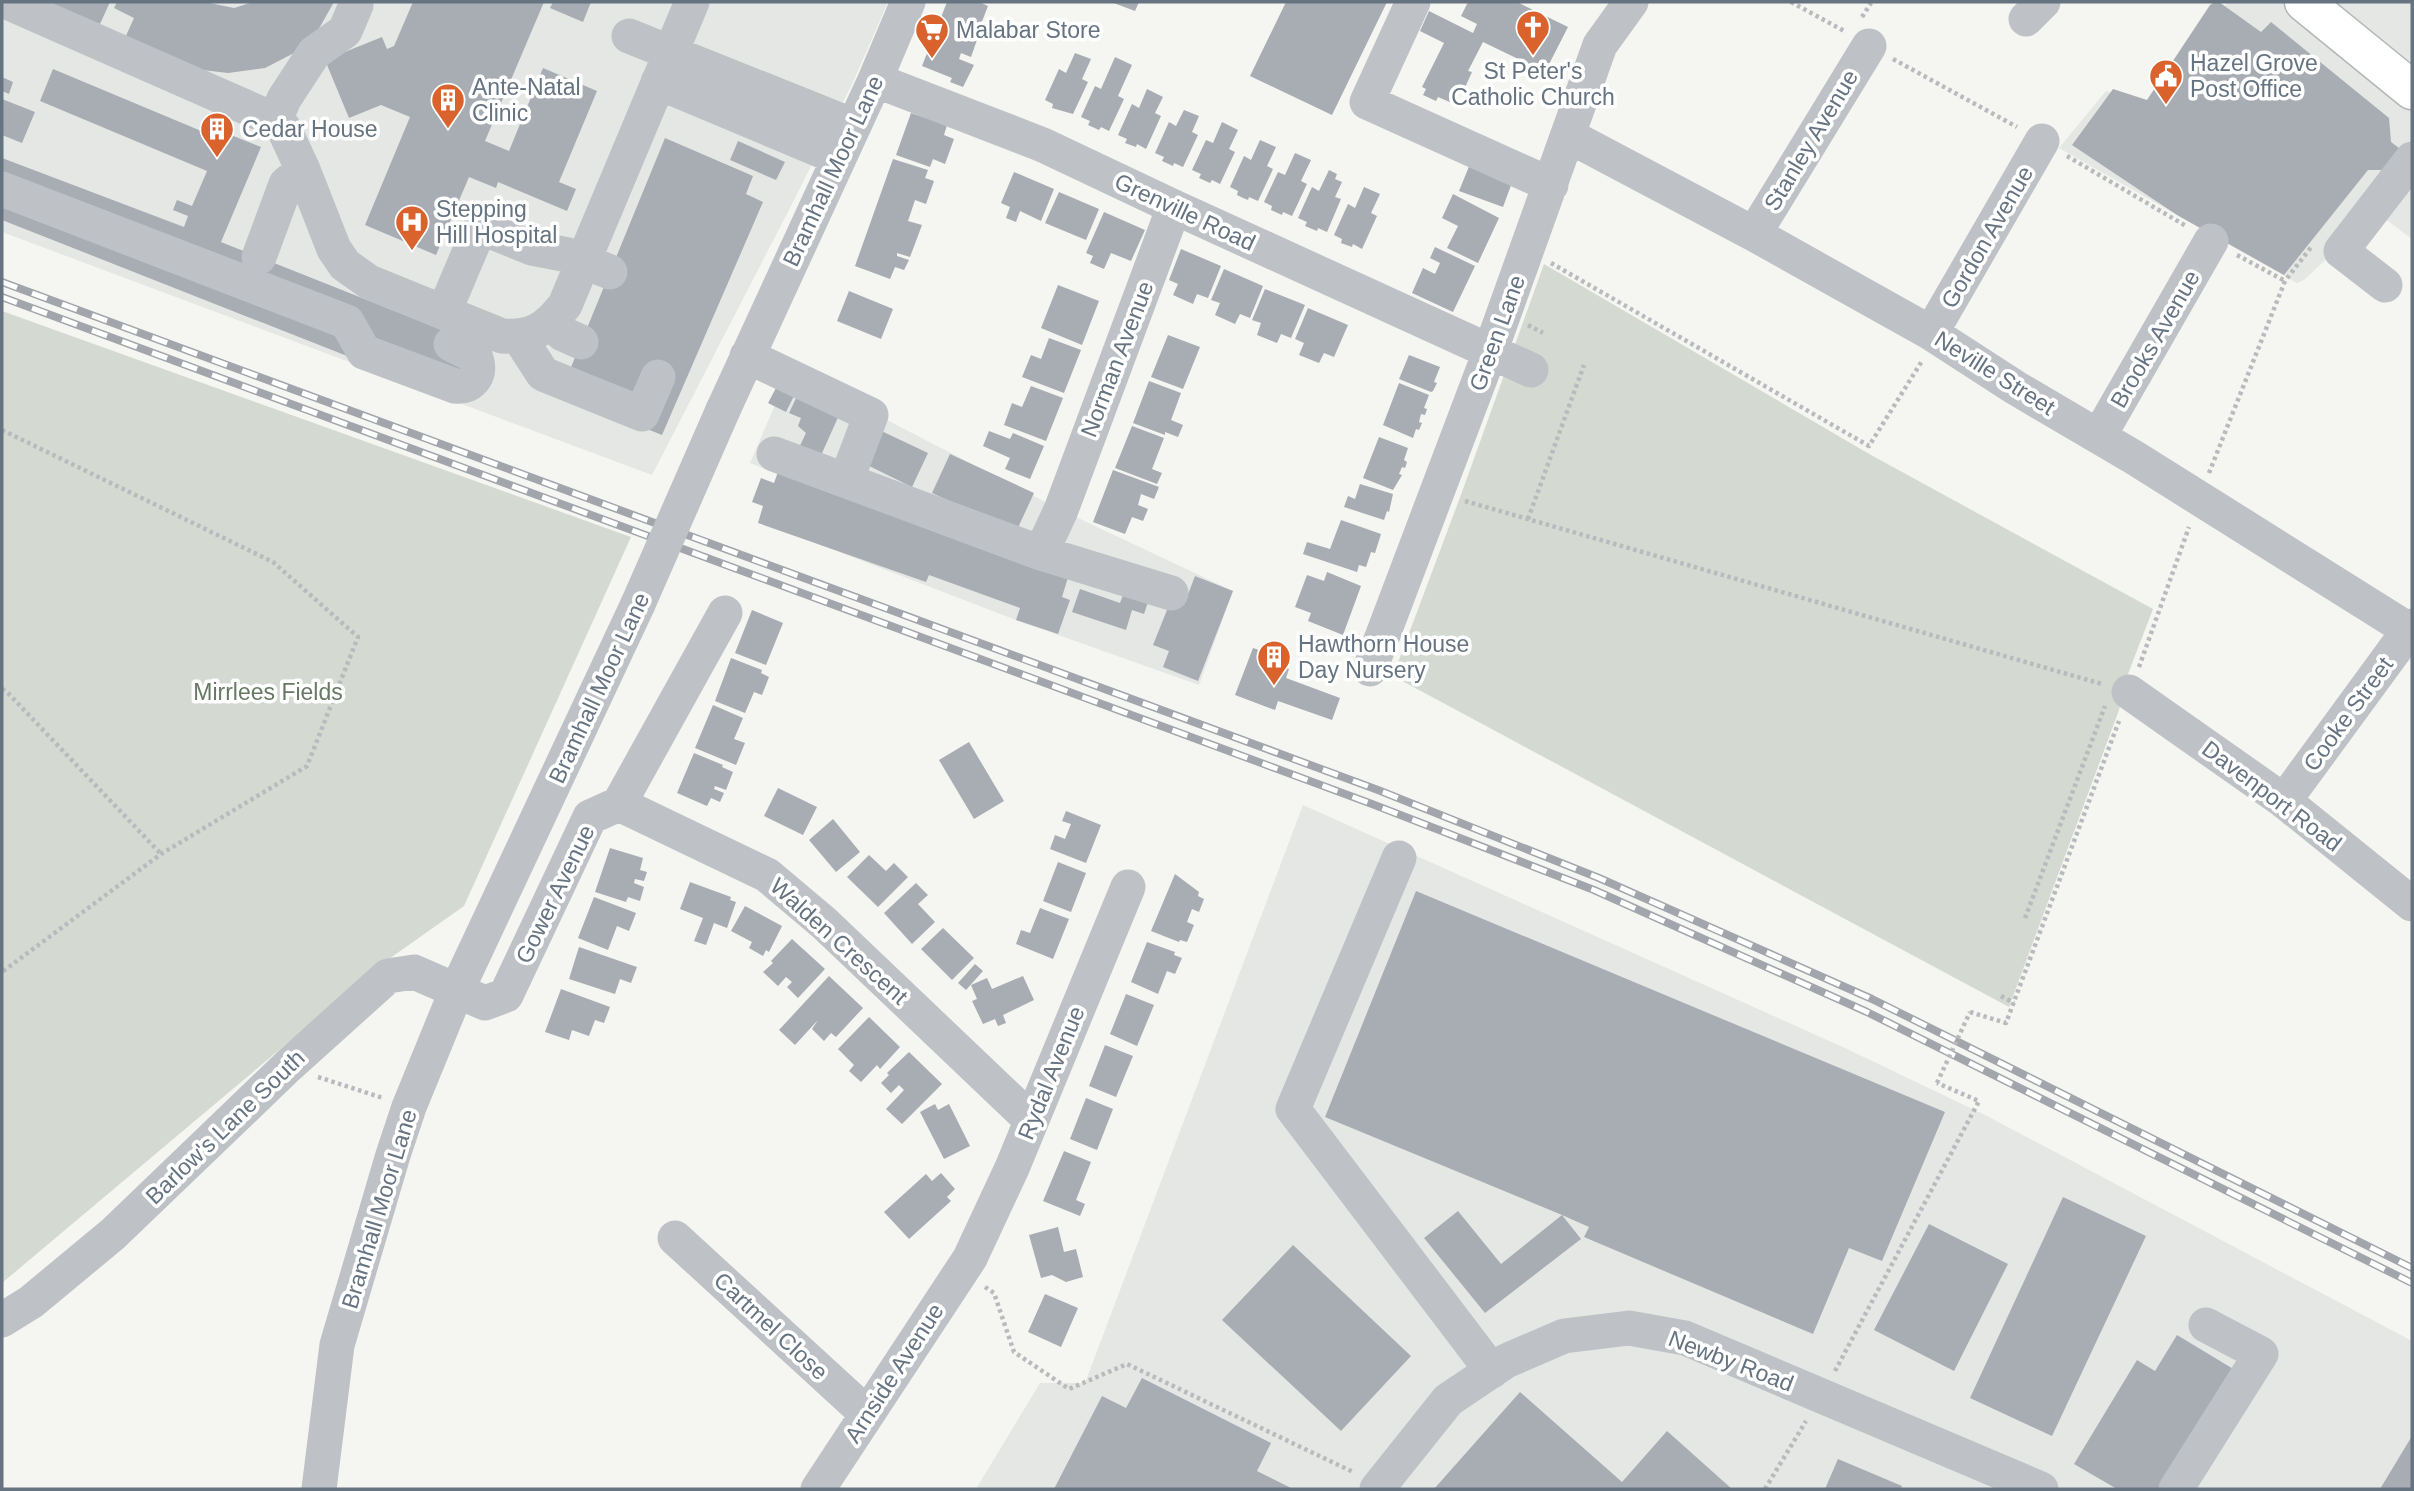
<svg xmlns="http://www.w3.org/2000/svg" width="2414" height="1491" viewBox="0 0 2414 1491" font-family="Helvetica,sans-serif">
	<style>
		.built { fill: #e5e7e5 }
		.green { fill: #d4dad1 }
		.building { fill: #a7adb3 }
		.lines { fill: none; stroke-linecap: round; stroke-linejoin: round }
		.highway-casing { stroke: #b3b6b9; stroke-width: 41 }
		.path { stroke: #b8babd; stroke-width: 4.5; stroke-dasharray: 3.5 3.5; stroke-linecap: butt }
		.minor { stroke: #bec1c5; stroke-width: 35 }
		.highway { stroke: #fff; stroke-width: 38 }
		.rail-casing { stroke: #a2a6ac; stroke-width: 8 }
		.rail { stroke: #fff; stroke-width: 5; stroke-dasharray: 16; stroke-linecap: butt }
		.path-bridge { stroke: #b8babd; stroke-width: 4.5; stroke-dasharray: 3.5 3.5; stroke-linecap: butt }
		.minor-bridge { stroke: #bec1c5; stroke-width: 35 }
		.labels { text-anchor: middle; stroke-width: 7; stroke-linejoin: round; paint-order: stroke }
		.poi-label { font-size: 23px; fill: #667381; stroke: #fff; text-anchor: start }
		.street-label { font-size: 23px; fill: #667381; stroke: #fff }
		.park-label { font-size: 23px; fill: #677964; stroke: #fff }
	</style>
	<rect width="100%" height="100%" fill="#f5f5f1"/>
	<!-- built -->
	<path class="built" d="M2 2H888L853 82 793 202 652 475 2 232Z
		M2228 2H2412V239L2376 212 2304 280 2297 283 2059 148 2106 91 2145 102Z
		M790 370 1061 510 1233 591 1199 685 1016 620 769 525 786 477 750 463Z
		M1303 805 1845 1048 1987 1116 2412 1341V1489H976L1040 1383H1085Z"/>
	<!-- green -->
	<path class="green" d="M1544 264 1871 455 2153 609 2128 674 2119 710 2009 1007 1393 676 1462 492Z
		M2 311 631 537 464 906 379 966 2 1283Z"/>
	<!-- building -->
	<path class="building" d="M47 2H110L100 24Z
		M117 2H205L234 8 253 2H334L317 32 294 53 265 68 228 73 185 68 125 38 134 18 114 8Z
		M413 2H544L485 141 509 151 543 68 597 91 559 182 576 189 567 211 498 182 496 188 469 177 436 255 365 225 410 117 381 105 349 118 325 60 382 37 387 49 394 46Z
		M553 2H591L583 22 550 8Z
		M947 2H979L988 6 981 24 972 21 968 33 978 37 971 57 961 53 959 59 974 65 963 87 950 82 952 78 922 66Z
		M1111 2H1139L1135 11Z
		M1286 2H1387L1332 115 1250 76Z
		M1468 2H1517L1568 27 1545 72 1483 42 1468 71 1472 72 1463 92 1459 89 1452 103 1438 97 1436 101 1423 95 1426 89 1422 87 1444 43 1420 31 1429 11 1473 33 1477 24 1461 16Z
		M2215 2H2219L2261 32 2271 22 2389 118 2391 142 2403 151 2386 170H2368L2284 275 2177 215 2072 145 2113 89 2147 100 2210 5Z
		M1075 53 1091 59 1082 79 1088 82 1073 114 1052 108 1053 104 1045 100 1059 69 1066 73Z
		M1115 57 1132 65 1118 96 1124 99 1109 131 1101 127 1099 130 1088 125 1090 121 1081 117 1095 86 1101 89Z
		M53 69 218 138 221 131 261 147 221 242 455 335 465 360 451 397 2 220V158L184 227 188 216 173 210 177 200 192 206 207 171 40 101Z
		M2 77 13 82 9 94 2 91Z
		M1147 89 1163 97 1155 113 1161 116 1146 149 1137 144 1136 147 1125 143 1127 139 1118 135 1132 104 1139 108Z
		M2 99 35 112 22 143 2 135Z
		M1184 110 1199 116 1192 132 1198 135 1183 167 1174 163 1173 166 1162 161 1164 157 1155 153 1169 122 1176 126Z
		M911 113 947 125 944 135 954 139 945 164 933 159 930 167 896 155Z
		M1222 122 1238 130 1229 149 1235 152 1220 184 1212 180 1210 183 1199 178 1201 174 1192 170 1206 140 1213 143Z
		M665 138 753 176 746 194 763 202 662 435 560 394Z
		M1260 140 1276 147 1267 166 1273 169 1258 201 1249 197 1248 200 1243 198 1237 195 1238 191 1230 187 1244 156 1251 160Z
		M738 141 785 162 776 180 730 160Z
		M1295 153 1311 160 1301 181 1307 184 1292 216 1283 212 1282 215 1271 210 1272 206 1264 202 1278 172 1285 175Z
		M893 159 928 170 925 178 934 181 926 204 915 200 908 221 922 225 910 257 897 253V256L909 260 904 270 895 267 890 279 855 266Z
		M1470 164 1513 180 1503 207 1459 191Z
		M1329 170 1337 174 1335 179 1342 182 1335 197 1341 199 1327 232 1318 228 1317 231 1305 226 1307 222 1298 218 1312 187 1319 191Z
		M1014 172 1054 189 1041 221 1020 211 1016 222 1006 218 1010 207 1001 203Z
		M1364 187 1380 194 1371 213 1377 216 1362 249 1353 244 1352 247 1341 243 1342 239 1334 235 1348 204 1355 208Z
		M1059 192 1099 209 1086 240 1045 223Z
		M1453 194 1499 218 1478 263 1447 248 1458 226 1442 218Z
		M1104 212 1145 230 1131 261 1111 253 1104 269 1090 263 1093 256 1086 253Z
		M1435 247 1475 266 1453 312 1412 293 1423 268 1435 274 1440 263 1430 258Z
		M1181 249 1221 266 1208 298 1197 294 1193 304 1173 295 1178 284 1169 280Z
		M1224 269 1263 286 1250 318 1240 314 1235 324 1215 315 1220 303 1211 300Z
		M1058 285 1099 301 1082 345 1041 328Z
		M1265 289 1305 305 1291 338 1281 334 1277 343 1257 335 1261 323 1252 320Z
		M849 291 893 309 881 339 837 321Z
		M1308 308 1348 325 1334 357 1324 353 1319 363 1299 355 1304 343 1295 339Z
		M1168 335 1200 347 1183 389 1151 377Z
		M1049 338 1081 350 1064 393 1022 377 1031 355 1041 359Z
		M1409 355 1440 367 1434 382 1437 383 1433 391 1431 392 1399 379Z
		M1149 381 1181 393 1171 420 1183 425 1178 437 1165 432V435L1133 423Z
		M1399 383 1429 395 1424 408 1427 409 1425 415 1421 414 1419 422 1422 423 1419 430 1416 429 1413 438 1383 425Z
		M1031 386 1063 398 1046 441 1004 425 1012 403 1022 407Z
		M776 388 794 396 786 412 768 403Z
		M798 394 840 413 818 462 797 452 806 433 798 426 801 418 789 413Z
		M1132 426 1164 438 1152 469 1162 473 1157 484 1115 468Z
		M873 427 928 453 912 487 857 460Z
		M989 431 1010 439 1013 433 1044 446 1030 479 1005 469 1010 458 983 446Z
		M1379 437 1408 448 1404 460 1407 462 1405 468 1402 467 1399 474 1402 475 1393 490 1363 478Z
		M950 454 1034 493 1016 532 932 493Z
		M1113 470 1159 487 1154 499 1141 494 1138 505 1148 509 1143 521 1132 517 1125 534 1093 522Z
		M778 472 1070 571 1062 597 1070 600 1058 634 1016 620 1020 608 929 575 926 582 758 523 763 506 752 502 761 478 774 483Z
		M1360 484 1393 494 1389 512 1387 511 1384 520 1344 507 1348 496 1355 499Z
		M1341 520 1381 534 1375 553 1371 552 1366 567 1359 565 1357 572 1303 554 1307 542 1330 549Z
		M1327 572 1361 586 1343 635 1308 621 1311 613 1295 607 1307 575 1324 581Z
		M1195 576 1233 591 1198 681 1163 667 1169 651 1153 645 1171 600 1184 605Z
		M1080 589 1120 603 1125 590 1149 599 1144 614 1132 610 1126 630 1072 612Z
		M752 610 783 623 766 665 735 653Z
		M1253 648 1271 654 1269 661 1289 669 1286 678 1340 698 1332 720 1278 701 1275 710 1235 695Z
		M731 658 762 670 761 673 769 677 762 695 754 692 745 713 715 701Z
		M713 705 743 718 734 739 745 743 736 765 695 748Z
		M969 742 1004 801 974 819 939 760Z
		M694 753 723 765 722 767 733 772 726 790 715 786 714 789 724 793 720 802 711 798 707 806 677 793Z
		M778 788 817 807 803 835 764 816Z
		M1066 811 1101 825 1086 863 1050 849 1055 835 1065 839 1071 824 1062 821Z
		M833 819 860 852 836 872 809 840Z
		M610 848 643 858 640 870 647 872 644 881 635 879 634 883 644 887 640 901 628 897 626 902 595 892Z
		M869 855 886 871 894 863 908 877 878 907 847 877Z
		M1058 862 1086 873 1071 912 1043 901Z
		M1175 874 1199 892 1198 896 1204 899 1199 912 1192 909 1187 922 1194 925 1187 942 1180 940 1179 942 1151 931Z
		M690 882 731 897 730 900 736 902 727 928 714 923 706 945 694 941 703 918 680 909Z
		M916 883 928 895 918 904 935 922 912 944 884 913Z
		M1416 891 1945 1112 1882 1261 1849 1248 1813 1334 1584 1237 1589 1227 1562 1215 1581 1239 1485 1313 1424 1238 1458 1211 1501 1264 1562 1215 1325 1117Z
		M594 897 636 913 629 931 617 926 608 950 578 938Z
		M745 906 782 926 769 952 766 950 763 956 749 948 752 942 731 931Z
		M1040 908 1069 919 1053 959 1016 944 1021 930 1030 933Z
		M943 928 974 958 952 980 921 949Z
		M792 939 825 969 798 998 787 987 792 982 786 977 778 986 763 972 773 963 771 961Z
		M1147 942 1175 952 1174 955 1182 958 1175 974 1167 971 1158 994 1131 982Z
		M579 947 637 967 631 983 620 979 615 994 569 979Z
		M975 964 983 971 966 990 958 983Z
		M829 976 863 1008 836 1037 831 1033 824 1041 812 1029 818 1020 795 1045 779 1030Z
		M1023 976 1034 1000 1003 1015 1006 1023 998 1026 995 1019 983 1024 972 1001 977 999 971 985 987 978 992 989Z
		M561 989 610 1007 604 1023 595 1020 589 1036 572 1030 569 1040 545 1032Z
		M1126 994 1154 1005 1137 1046 1110 1034Z
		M869 1017 900 1047 880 1069 877 1065 861 1082 849 1071 854 1065 838 1049Z
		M1105 1045 1133 1056 1116 1097 1089 1086Z
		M909 1052 942 1084 902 1124 886 1109 904 1090 899 1085 891 1093 881 1083 889 1075 887 1073Z
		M1086 1098 1113 1109 1097 1150 1070 1139Z
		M935 1104 938 1110 949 1104 970 1146 944 1159 920 1112Z
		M1064 1151 1091 1162 1076 1200 1085 1204 1080 1216 1043 1201Z
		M941 1173 955 1189 947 1197 951 1201 909 1239 884 1212 926 1174 932 1181Z
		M2063 1197 2146 1236 2052 1436 1970 1398Z
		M1929 1224 2008 1264 1954 1371 1874 1330Z
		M1058 1227 1064 1252 1076 1249 1083 1277 1066 1282 1052 1275 1041 1278 1029 1235Z
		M1293 1245 1411 1356 1341 1431 1222 1320Z
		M1045 1294 1078 1308 1061 1347 1028 1332Z
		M2177 1335 2235 1370 2163 1489H2117L2074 1464 2137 1360 2155 1371Z
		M1142 1378 1271 1443 1257 1471 1293 1489H1054L1102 1396 1126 1408Z
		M1520 1392 1622 1482 1667 1431 1732 1489H1434Z
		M2412 1436V1489H2380Z
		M1838 1459 1902 1486 1901 1489H1825Z"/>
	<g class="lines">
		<!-- highway casing -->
		<g class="highway-casing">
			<path id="highway" d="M2304 2 2412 90"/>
		</g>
		<!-- path -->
		<path class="path" d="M1791 2 1846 32
			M1862 17 1871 3
			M1893 59 2017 127
			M2067 156 2186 226
			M2237 255 2285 281
			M1551 263 1869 446 1922 361
			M1528 325 1543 333
			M2 430 273 562 358 637 307 766 161 854 2 972
			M2209 473 2285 281 2312 246
			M1465 501 2102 684
			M1528 519 1584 365
			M2139 667 2189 527
			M2 689 7 692 161 854
			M2025 918 2105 706
			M2001 996 2014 1003
			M1970 1012 2006 1023 2119 721
			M318 1077 383 1098
			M985 1287 994 1293 1014 1352 1069 1389 1127 1364 1353 1472
			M1835 1371 1979 1101 1937 1083
			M1765 1489 1806 1421"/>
		<!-- minor -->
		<path class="minor" d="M7 2 275 120 283 127 303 170 334 249 345 265 369 282 502 336C533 338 546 329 565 305L692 2
			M1413 2 1367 102 1551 185
			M2026 19 2043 2
			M629 36 854 126
			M875 80 1043 145 1174 207 1531 370
			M658 82 839 158
			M275 120 284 99 314 53 345 31 356 5
			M1569 136 1754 234 1931 333 2016 388 2135 458 2409 630
			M2 189 347 322 364 352 455 386C474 388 482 373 475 356L451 344
			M1754 234 1869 46
			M259 257 286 184 303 170
			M2385 285 2341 251 2412 159
			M444 312 480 227 532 248 568 255 610 272
			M551 323 563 334 581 342
			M1931 333 2042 141
			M519 337 543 374 642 414 658 377
			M747 356 871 415 846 481
			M723 410 875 80 908 2
			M2099 436 2211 241
			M774 454 1041 553 1171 593
			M1041 553 1061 510 1174 207
			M1370 669 1490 352 1600 45 1631 2
			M2129 692 2284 801 2412 904
			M2284 801 2412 626
			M619 804 767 875 824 923 1030 1119
			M1399 858 1293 1109 1492 1371
			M675 1238 867 1414
			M2 1320 31 1302 113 1234 288 1066 388 976 414 972 485 1003 506 995 590 817 619 804 725 613
			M319 1489 337 1345 393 1155 409 1107 456 992 638 604
			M818 1489 970 1258 1012 1168 1128 887
			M1377 1489 1448 1400 1506 1361 1564 1336 1629 1328 1685 1338 2041 1489
			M2176 1489 2261 1354 2206 1325"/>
		<!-- highway -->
		<use href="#highway" class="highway"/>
		<!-- rail casing -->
		<g class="rail-casing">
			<path id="rail" d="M2 282 1378 790 1599 878 1872 999 2412 1268
				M2 297 1372 804 1594 890 1867 1012 2412 1283"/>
		</g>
		<!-- rail -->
		<use href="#rail" class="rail"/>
		<!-- path-bridge -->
		<path class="path-bridge" d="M1937 1083 1970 1012"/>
		<!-- minor-bridge -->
		<path class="minor-bridge" d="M638 604 723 410"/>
	</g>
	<!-- icons -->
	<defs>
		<g id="church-pin" transform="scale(1.75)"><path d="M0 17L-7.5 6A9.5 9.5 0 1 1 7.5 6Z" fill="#d9622d" stroke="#fff"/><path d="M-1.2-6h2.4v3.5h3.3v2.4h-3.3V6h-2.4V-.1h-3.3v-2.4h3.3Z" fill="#fff"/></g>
		<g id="supermarket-pin" transform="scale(1.75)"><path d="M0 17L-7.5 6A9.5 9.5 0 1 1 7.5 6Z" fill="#d9622d" stroke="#fff"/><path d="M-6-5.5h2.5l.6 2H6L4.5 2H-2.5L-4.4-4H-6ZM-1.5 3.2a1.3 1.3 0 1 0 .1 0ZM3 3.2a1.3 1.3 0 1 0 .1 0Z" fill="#fff"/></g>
		<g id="civic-pin" transform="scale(1.75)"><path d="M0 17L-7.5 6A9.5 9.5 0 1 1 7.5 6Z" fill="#d9622d" stroke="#fff"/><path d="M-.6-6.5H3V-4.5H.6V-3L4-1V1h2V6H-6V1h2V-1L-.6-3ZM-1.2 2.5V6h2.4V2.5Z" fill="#fff"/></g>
		<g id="building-pin" transform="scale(1.75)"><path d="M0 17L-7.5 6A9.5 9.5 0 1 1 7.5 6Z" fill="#d9622d" stroke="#fff"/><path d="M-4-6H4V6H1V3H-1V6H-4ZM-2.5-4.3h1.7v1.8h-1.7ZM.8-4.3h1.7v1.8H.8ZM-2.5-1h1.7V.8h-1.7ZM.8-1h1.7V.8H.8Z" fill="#fff"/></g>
		<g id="hospital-pin" transform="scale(1.75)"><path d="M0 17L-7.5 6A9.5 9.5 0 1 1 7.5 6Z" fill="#d9622d" stroke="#fff"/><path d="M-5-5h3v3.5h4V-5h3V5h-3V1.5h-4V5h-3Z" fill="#fff"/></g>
	</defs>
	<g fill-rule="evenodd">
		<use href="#church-pin" x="1533" y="27"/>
		<use href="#supermarket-pin" x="932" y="30"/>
		<use href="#civic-pin" x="2166" y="76"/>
		<use href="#building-pin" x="448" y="100"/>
		<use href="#building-pin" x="217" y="129"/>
		<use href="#hospital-pin" x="412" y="222"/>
		<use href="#building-pin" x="1274" y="657"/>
	</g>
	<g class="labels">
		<!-- poi labels -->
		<g class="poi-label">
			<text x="956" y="38">Malabar Store</text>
			<text x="2190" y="71">Hazel Grove<tspan x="2190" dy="26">Post Office</tspan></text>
			<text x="1533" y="79" text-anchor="middle">St Peter's<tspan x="1533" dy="26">Catholic Church</tspan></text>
			<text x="472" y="95">Ante-Natal<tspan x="472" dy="26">Clinic</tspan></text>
			<text x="242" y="137">Cedar House</text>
			<text x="436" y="217">Stepping<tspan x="436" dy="26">Hill Hospital</tspan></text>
			<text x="1298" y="652">Hawthorn House<tspan x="1298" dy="26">Day Nursery</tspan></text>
		</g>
		<!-- street labels -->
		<g class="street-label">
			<text transform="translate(1811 140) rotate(-59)" y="8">Stanley Avenue</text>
			<text transform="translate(833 171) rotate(-65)" y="8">Bramhall Moor Lane</text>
			<text transform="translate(1185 212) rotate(25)" y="8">Grenville Road</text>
			<text transform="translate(1987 237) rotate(-60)" y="8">Gordon Avenue</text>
			<text transform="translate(1497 333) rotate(-70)" y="8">Green Lane</text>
			<text transform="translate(2155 339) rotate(-60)" y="8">Brooks Avenue</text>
			<text transform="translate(1117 359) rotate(-69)" y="8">Norman Avenue</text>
			<text transform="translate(1995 373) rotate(32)" y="8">Neville Street</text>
			<text transform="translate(599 688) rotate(-65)" y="8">Bramhall Moor Lane</text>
			<text transform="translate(2348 714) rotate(-54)" y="8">Cooke Street</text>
			<text transform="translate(2272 796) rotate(37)" y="8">Davenport Road</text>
			<text transform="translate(555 894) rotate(-64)" y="8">Gower Avenue</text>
			<text transform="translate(839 941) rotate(42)" y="8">Walden Crescent</text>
			<text transform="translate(1051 1073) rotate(-68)" y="8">Rydal Avenue</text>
			<text transform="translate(225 1127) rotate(-44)" y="8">Barlow's Lane South</text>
			<text transform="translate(379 1209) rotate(-73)" y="8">Bramhall Moor Lane</text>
			<text transform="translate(771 1326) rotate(43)" y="8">Cartmel Close</text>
			<text transform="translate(1731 1361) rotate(21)" y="8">Newby Road</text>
			<text transform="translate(894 1373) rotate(-57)" y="8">Arnside Avenue</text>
		</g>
		<!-- park labels -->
		<g class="park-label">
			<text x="268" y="700">Mirrlees Fields</text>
		</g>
	</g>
	<!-- border -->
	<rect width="2414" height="1491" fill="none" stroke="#667381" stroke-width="7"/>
</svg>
